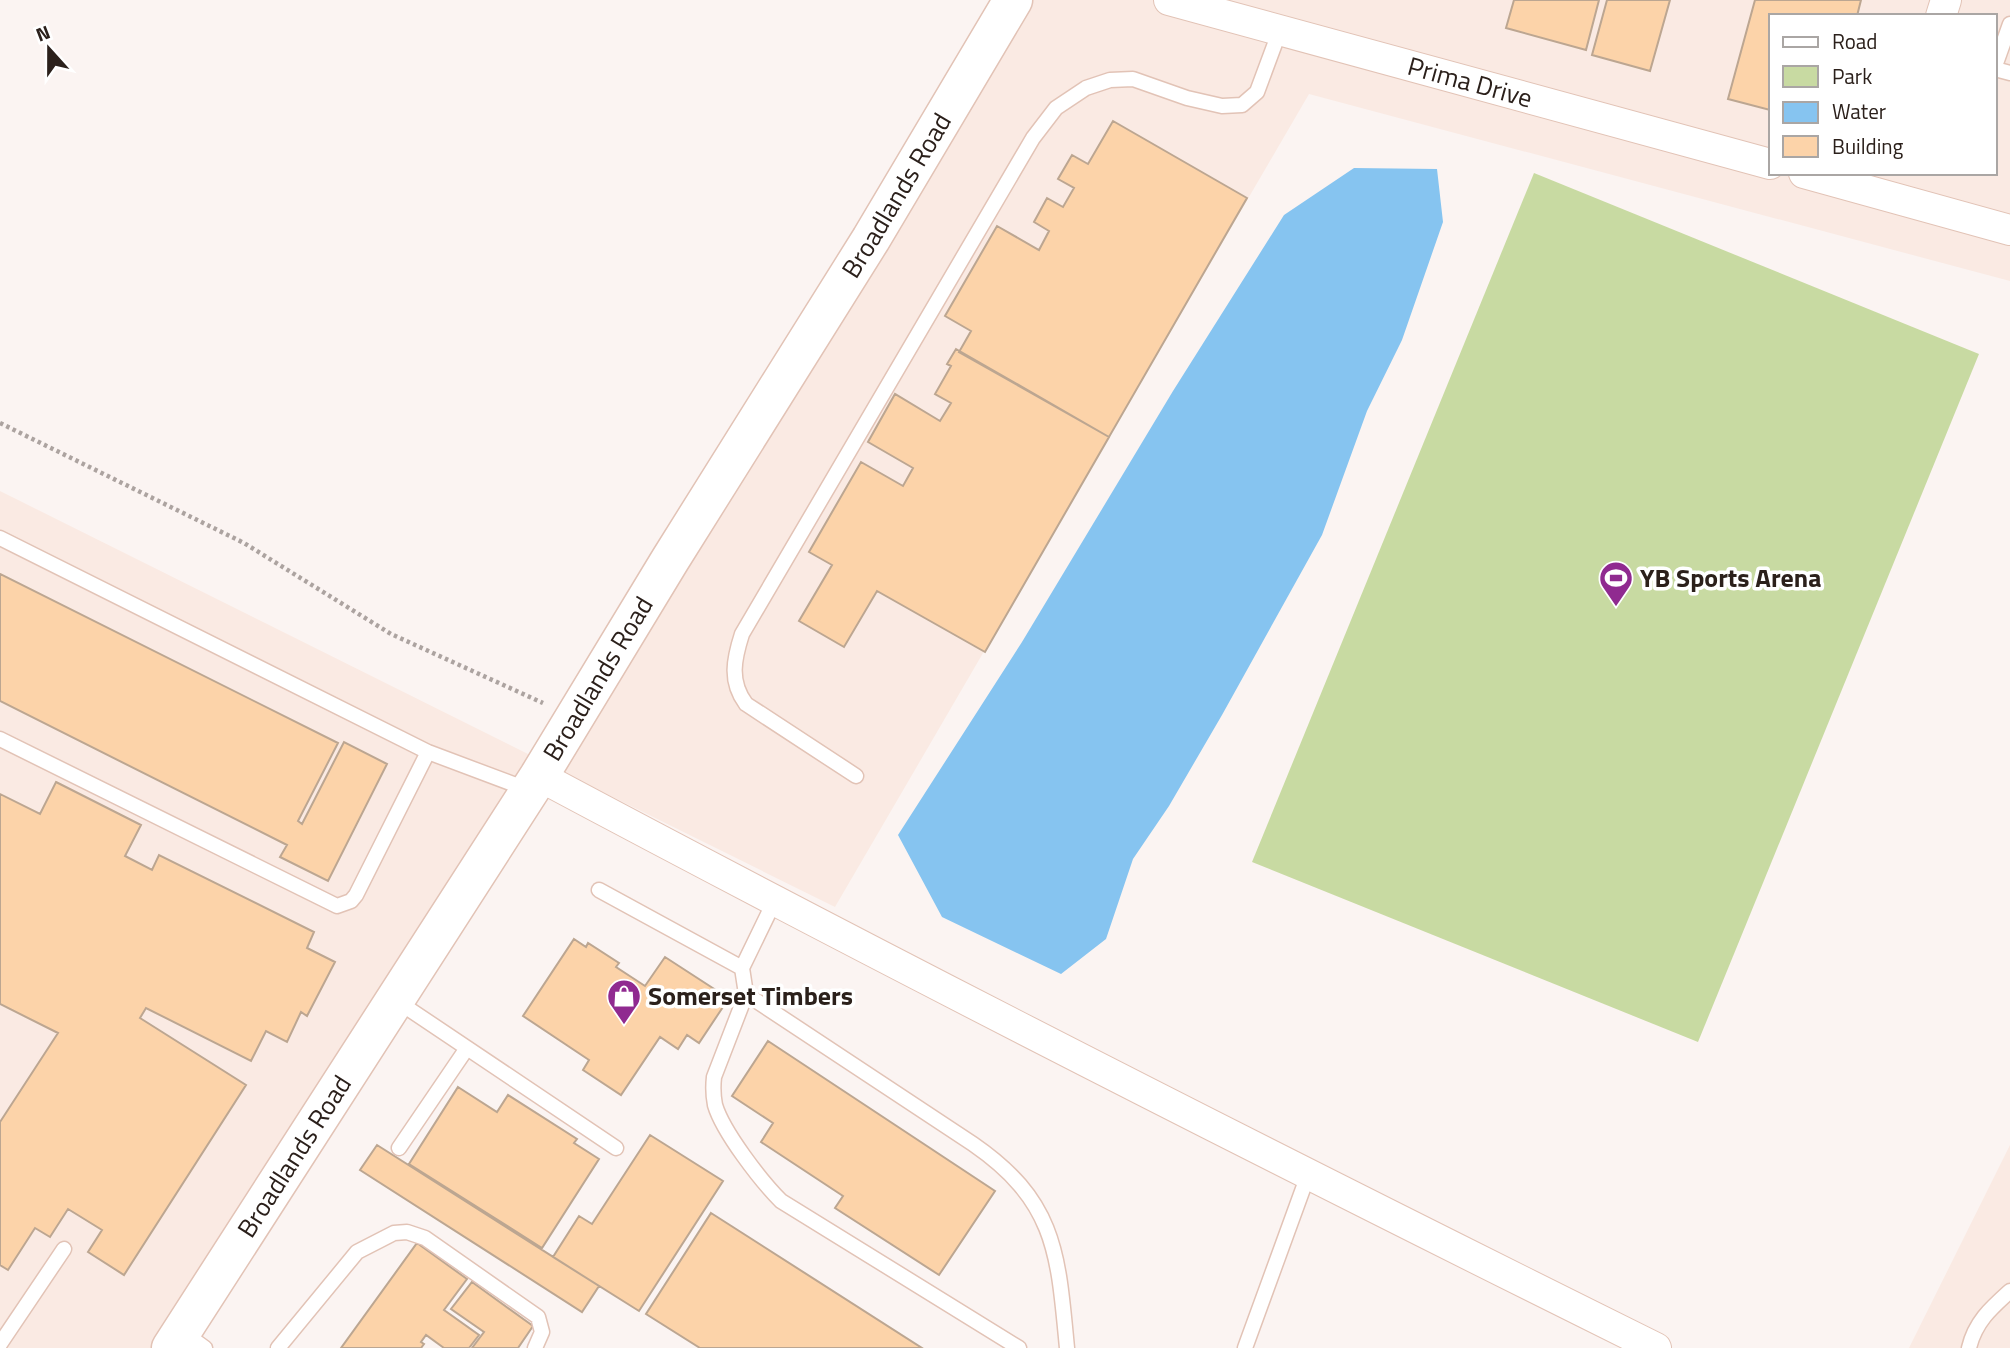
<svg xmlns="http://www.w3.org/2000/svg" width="2010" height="1348" viewBox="0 0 2010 1348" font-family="'Titillium Web',sans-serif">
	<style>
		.built { fill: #faeae3; fill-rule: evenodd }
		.green { fill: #c8daa2 }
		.water { fill: #86c4f0 }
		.building { fill: #fcd3a9; stroke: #bca691; stroke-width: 2 }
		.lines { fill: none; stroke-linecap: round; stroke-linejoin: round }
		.lane-casing { stroke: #e2c3b6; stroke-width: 17 }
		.street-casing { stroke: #e2c3b6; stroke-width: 32 }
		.secondary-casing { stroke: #e2c3b6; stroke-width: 41 }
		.path { stroke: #aca3a0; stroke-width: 4.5; stroke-dasharray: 3.5 3.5; stroke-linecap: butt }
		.lane { stroke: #fff; stroke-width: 14 }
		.street { stroke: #fff; stroke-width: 30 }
		.secondary { stroke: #fff; stroke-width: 38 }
		.labels { text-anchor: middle; stroke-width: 7; stroke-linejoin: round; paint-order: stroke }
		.street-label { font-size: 26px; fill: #2b201b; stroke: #fff }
		.poi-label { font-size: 26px; font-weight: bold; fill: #2b201b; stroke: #fff; text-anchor: start }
	</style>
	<rect width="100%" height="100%" fill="#fbf4f2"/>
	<!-- built -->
	<path class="built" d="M1009 0H2010V281L1309 94 835 907 546 764 180 1348H0V491L546 763ZM1770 16H1994V173H1770Z
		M2010 1145V1348H1909Z"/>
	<!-- green -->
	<path class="green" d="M1534 173 1979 354 1698 1042 1252 862Z"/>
	<!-- water -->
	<path class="water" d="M1354 168 1437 169 1443 222 1402 340 1367 411 1322 535 1222 715 1169 806 1133 859 1106 939 1061 974 942 917 898 835 1022 642 1173 391 1284 215Z"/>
	<!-- building -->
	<path class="building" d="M1514 0H1599L1586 50 1506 28Z
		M1607 0H1670L1650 71 1592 55Z
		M1755 0H1861L1857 16H1770V110L1728 99Z
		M1113 121 1247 198 1109 437 959 352 971 331 945 316 997 226 1039 250 1049 231 1034 222 1047 198 1063 207 1074 188 1058 179 1072 155 1088 164Z
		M956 349 1109 437 985 652 877 591 844 647 799 621 832 565 809 552 861 462 903 486 913 468 868 442 895 394 940 421 951 403 935 394 951 366 947 364Z
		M0 574 338 743 298 821 302 824 344 742 387 764 328 881 280 857 287 845 0 701Z
		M56 782 141 825 125 856 152 870 159 855 314 932 307 948 335 962 307 1016 301 1012 287 1042 266 1031 251 1061 146 1008 140 1018 246 1085 124 1275 88 1252 102 1230 68 1209 50 1237 35 1228 8 1270 0 1265V1122L58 1033 0 1004V794L40 814Z
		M574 939 586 947 588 943 619 963 616 967 645 986 665 957 725 996 719 1004 723 1007 699 1043 687 1035 678 1049 660 1037 621 1095 583 1070 589 1060 523 1016Z
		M768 1041 995 1191 939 1275 835 1208 843 1196 761 1142 773 1123 732 1096Z
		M458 1087 497 1112 508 1095 577 1139 574 1143 599 1159 542 1248 409 1164Z
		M650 1135 723 1181 639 1311 553 1257 579 1216 592 1224Z
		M377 1145 599 1286 582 1312 360 1170Z
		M711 1213 922 1348H700L646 1314Z
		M417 1243 467 1279 444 1310 479 1335 469 1348H444L426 1335 421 1342 424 1344 421 1348H341Z
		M472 1282 533 1326 518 1348H472L484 1332 451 1309Z"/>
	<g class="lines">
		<!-- lane casing -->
		<g class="lane-casing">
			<path id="lane" d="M1994 69 2010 24
				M1995 69 2010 73
				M0 538 428 752 529 790
				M0 739 337 906 351 901 356 895 428 752
				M856 776 746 704C729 681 734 659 742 634L1033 138 1056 108 1086 88 1110 80 1133 79 1187 98 1222 106 1242 105 1257 92 1280 30
				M599 890 742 968
				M774 902 742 968 746 994 714 1077C713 1086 713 1095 715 1105 723 1132 761 1181 781 1201L1019 1348
				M746 994 973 1144C1057 1202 1058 1255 1067 1348
				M397 1001 616 1148
				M399 1148 467 1048
				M183 1332 205 1348
				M0 1344 64 1249
				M278 1348 357 1252 394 1233 407 1232 425 1238 538 1317 542 1332 535 1348
				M1245 1348 1308 1175
				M1969 1348C1975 1322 1991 1308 2010 1291"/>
		</g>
		<!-- street casing -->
		<g class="street-casing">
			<g id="street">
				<path id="s1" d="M1169 0 1770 164"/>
				<path d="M1941 16 1946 0"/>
				<path d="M1804 173 2010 230"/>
				<path d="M539 776C908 973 1281 1162 1656 1348"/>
			</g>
		</g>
		<!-- secondary casing -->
		<g class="secondary-casing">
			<g id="secondary">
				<path id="s2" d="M171 1348 539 776 670 560 871 239 1013 0"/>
			</g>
		</g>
		<!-- path -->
		<path class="path" d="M0 423 244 543 391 634 543 703"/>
		<!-- lane -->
		<use href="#lane" class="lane"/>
		<!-- street -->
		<use href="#street" class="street"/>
		<!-- secondary -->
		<use href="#secondary" class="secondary"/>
	</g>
	<!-- icons -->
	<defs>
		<g id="stadium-pin" transform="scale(1.75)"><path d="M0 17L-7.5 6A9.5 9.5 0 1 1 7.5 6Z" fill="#902a90" stroke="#fff"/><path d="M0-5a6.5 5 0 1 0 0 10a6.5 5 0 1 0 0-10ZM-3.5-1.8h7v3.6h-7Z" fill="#fff"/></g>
		<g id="shop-pin" transform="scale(1.75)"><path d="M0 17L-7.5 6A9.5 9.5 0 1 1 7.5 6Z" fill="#902a90" stroke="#fff"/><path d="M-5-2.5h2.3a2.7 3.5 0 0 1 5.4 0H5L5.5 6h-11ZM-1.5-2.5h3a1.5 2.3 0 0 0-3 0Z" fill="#fff"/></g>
	</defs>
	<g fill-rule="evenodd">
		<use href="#stadium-pin" x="1616" y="578"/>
		<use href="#shop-pin" x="624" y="996"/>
	</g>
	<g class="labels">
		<!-- street labels -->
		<g class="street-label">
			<text dy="9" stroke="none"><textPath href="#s1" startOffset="312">Prima Drive</textPath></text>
			<text dy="9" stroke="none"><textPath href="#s2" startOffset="1362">Broadlands Road</textPath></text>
			<text dy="9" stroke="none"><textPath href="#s2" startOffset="794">Broadlands Road</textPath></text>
			<text dy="9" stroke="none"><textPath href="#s2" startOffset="228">Broadlands Road</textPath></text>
		</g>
		<!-- poi labels -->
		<g class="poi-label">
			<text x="1640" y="587">YB Sports Arena</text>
			<text x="648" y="1005">Somerset Timbers</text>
		</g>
	</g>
	<!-- legend -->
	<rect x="1769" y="14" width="228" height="161" fill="#ffffff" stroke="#aaa6a4" stroke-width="2"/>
	<rect x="1783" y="37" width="35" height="10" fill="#ffffff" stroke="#aaa6a4" stroke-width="2"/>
	<text x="1832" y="49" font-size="21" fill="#2b201b">Road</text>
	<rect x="1783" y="66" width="35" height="21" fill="#c8daa2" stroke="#aaa6a4" stroke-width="2"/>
	<text x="1832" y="84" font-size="21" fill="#2b201b">Park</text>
	<rect x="1783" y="102" width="35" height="21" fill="#86c4f0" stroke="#aaa6a4" stroke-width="2"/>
	<text x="1832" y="119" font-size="21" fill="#2b201b">Water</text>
	<rect x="1783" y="136" width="35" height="21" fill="#fcd3a9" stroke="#aaa6a4" stroke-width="2"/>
	<text x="1832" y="154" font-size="21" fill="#2b201b">Building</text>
	<!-- north arrow -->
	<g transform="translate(49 49) rotate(339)" stroke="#ffffff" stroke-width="5" paint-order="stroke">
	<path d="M0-5L12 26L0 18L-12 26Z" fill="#2b201b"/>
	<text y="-10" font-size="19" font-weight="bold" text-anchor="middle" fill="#2b201b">N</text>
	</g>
</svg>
